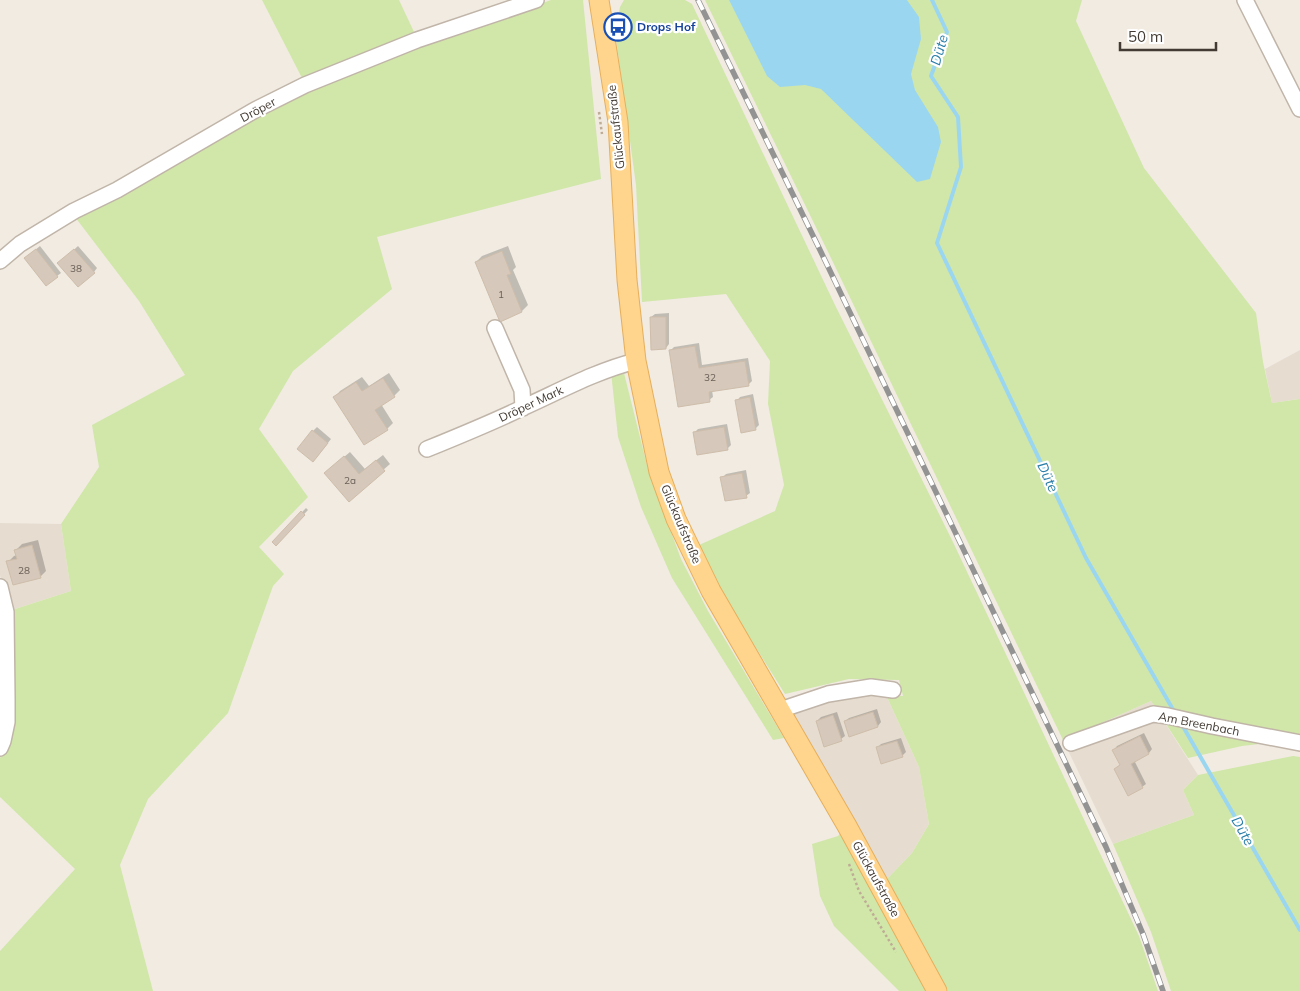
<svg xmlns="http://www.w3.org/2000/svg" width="1300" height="991" viewBox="0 0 1300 991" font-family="Mulish,sans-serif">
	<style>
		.residential { fill: #e6ddd0 }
		.green { fill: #d1e7a9 }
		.water { fill: #9bd6f1 }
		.shadow { fill: #0003 }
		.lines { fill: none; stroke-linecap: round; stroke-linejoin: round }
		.stream { stroke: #9bd6f1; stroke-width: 4 }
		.building { fill: #d6c8ba; stroke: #cebdaa }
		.minor-casing { stroke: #c0b5a8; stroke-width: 18 }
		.major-casing { stroke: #e5af5c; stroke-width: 21 }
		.path { stroke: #bfac96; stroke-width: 2.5; stroke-dasharray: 2.5 2.5; stroke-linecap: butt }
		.minor { stroke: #fff; stroke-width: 15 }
		.major { stroke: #ffd48d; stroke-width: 19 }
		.rail-casing { stroke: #939393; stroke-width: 5.5 }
		.rail { stroke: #fff; stroke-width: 4; stroke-dasharray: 11; stroke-linecap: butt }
		.labels { text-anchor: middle; stroke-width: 4.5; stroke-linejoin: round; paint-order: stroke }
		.number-label { font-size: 10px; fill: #685e55 }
		.transit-label { font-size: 12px; font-weight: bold; fill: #164399; stroke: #fff; text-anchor: start }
		.street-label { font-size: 12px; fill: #433b33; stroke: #fff }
		.water-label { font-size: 14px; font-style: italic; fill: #2a7ea8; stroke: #fff }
	</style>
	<rect width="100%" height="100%" fill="#f1ebe2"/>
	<!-- residential -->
	<path class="residential" d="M1300 350V399L1272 403 1265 369Z
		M0 523 61 524 71 591 9 611 0 575Z
		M866 694 886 695 919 767 929 824 912 853 887 879 787 710 831 697Z
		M1151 701 1198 775 1183 790 1194 815 1113 844 1063 740Z"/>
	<!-- green -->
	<path class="green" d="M262 0H399L415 34 302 78Z
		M551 0H583L601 179 377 237 392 289 293 371 259 429 308 497 259 547 284 574 273 586 228 713 148 799 120 865 153 991H0V951L75 869 0 797V758L5 750 9 611 71 591 61 524 99 467 92 425 185 375 139 301 75 217 171 167 261 114 314 89 421 47Z
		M624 0H685L692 4 835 305 952 540 1139 936 1158 991H948L887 879 912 853 929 824 919 767 886 695 903 696 899 680 849 679 785 694 719 589 699 545 775 511 784 485 768 404 770 361 726 294 642 302 636 185 616 39 620 27 618 17 620 7Z
		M705 0H1082L1076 21 1144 168 1256 313 1263 362 1272 403 1300 399V739L1242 746 1188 758 1151 701 1063 740 830 256Z
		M623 369 648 469 681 559 708 611 784 738 773 740 672 578 641 507 618 437 611 372Z
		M1293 756 1300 757V991H1171L1151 932 1113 844 1194 815 1183 790 1198 775Z
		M847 826 929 991H899L834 926 820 896 812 844 838 836Z"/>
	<!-- water -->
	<path class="water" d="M729 0H907L919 17 921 39 911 74 915 90 938 127 941 142 930 179 917 182 821 89 805 85 780 87 767 76Z"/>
	<!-- shadow -->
	<path class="shadow" d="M40 246 61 273 57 276 30 254Z
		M78 246 97 268 94 272 63 260Z
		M508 246 516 267 513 270 528 305 522 311 500 320 476 262 482 256Z
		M669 313V344L666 348 651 317 655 314Z
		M699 343 702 365 748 358 752 381 748 385 712 390 713 397 709 400 670 351 674 347Z
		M389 373 400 390 394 396 381 404 393 423 387 429 335 397 340 391 362 377 369 386Z
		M753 394 759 425 755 429 737 401 740 397Z
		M727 424 731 445 727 449 694 433 698 429Z
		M317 427 331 439 317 457 313 431Z
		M350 452 365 469 383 455 390 464 349 500 332 467Z
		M746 470 750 493 746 496 722 478 726 474Z
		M306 508 308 510 276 544 273 542Z
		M38 540 46 571 40 577 8 562 14 556 17 555 16 550 22 544Z
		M877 709 881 722 878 726 845 721 849 718Z
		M837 712 845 736 841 739 817 721 821 717Z
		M1144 733 1152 749 1149 753 1134 760 1146 784 1142 787 1115 769 1121 764 1114 750 1117 746Z
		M901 738 906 752 902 756 877 748 881 744Z"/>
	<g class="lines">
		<!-- stream -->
		<path class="stream" d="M932 0 947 32 931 76 958 117 961 167 937 243 1086 558 1175 713
			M1181 723 1300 930"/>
	</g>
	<!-- building -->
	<path class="building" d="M36 249 58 277 46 286 24 258Z
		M74 249 95 273 78 287 57 263Z
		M502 251 511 274 507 275 522 312 500 322 475 262Z
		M650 317H666V349L651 350Z
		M695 346 699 368 745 361 749 386 709 392 710 402 678 407 669 350Z
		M383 378 395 397 375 410 388 430 364 445 333 397 356 382 362 391Z
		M750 397 756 430 741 433 735 400Z
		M724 427 728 450 697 455 693 432Z
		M312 430 328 443 313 462 297 449Z
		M344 456 359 474 376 460 385 471 349 502 324 473Z
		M742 473 747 498 725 501 720 477Z
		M301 511 305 515 276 546 272 542Z
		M32 545 41 578 13 585 6 561 17 559 14 550Z
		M873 712 878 727 849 737 844 721Z
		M833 715 842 741 824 747 816 721Z
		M1140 736 1149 754 1131 764 1143 788 1128 796 1114 769 1120 765 1112 750Z
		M897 741 903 757 881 764 876 747Z"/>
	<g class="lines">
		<!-- minor casing -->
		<g class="minor-casing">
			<path id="minor" d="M1245 0 1300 109
				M0 261 20 244 74 211 117 190 255 110 305 85 417 40 536 0
				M495 328 522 390 523 408
				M427 449C459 436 491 423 522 408 560 391 596 371 636 361
				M0 587 6 612 7 698V722L3 741 0 748
				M780 710 828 694 871 687 893 690
				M1071 743 1153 714 1168 716 1212 726 1300 743"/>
		</g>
		<!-- major casing -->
		<g class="major-casing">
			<path id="major" d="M599 0 618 122 627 280 636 361 659 472 676 519 711 591 847 826 937 991"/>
		</g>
		<!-- path -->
		<path class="path" d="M599 112 602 134
			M849 864 859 891 896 952"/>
		<!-- minor -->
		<use href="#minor" class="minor"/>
		<!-- major -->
		<use href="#major" class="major"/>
		<!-- rail casing -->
		<g class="rail-casing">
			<path id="rail" d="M698 0 820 250 1106 847 1143 934 1163 991"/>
		</g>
		<!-- rail -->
		<use href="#rail" class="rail"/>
	</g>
	<!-- icons -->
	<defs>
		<g id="bus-ring" transform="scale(1.4375)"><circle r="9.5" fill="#fff" stroke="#1a4fb4" stroke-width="1.5"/><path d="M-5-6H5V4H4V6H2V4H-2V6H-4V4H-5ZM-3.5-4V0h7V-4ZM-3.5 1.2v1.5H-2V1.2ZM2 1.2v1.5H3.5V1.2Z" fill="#1a4fb4"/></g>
	</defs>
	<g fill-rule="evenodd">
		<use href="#bus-ring" x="618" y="27"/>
	</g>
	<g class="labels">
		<!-- number labels -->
		<g class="number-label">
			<text x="76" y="272">38</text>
			<text x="501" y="298">1</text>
			<text x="710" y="381">32</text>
			<text x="350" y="484">2a</text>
			<text x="24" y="574">28</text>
		</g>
		<!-- transit labels -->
		<g class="transit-label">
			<text x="637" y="31">Drops Hof</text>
		</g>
		<!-- street labels -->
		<g class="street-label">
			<text transform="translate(258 110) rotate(-28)" y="4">Dröper</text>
			<text transform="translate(616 127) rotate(-96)" y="4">Glückaufstraße</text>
			<text transform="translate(531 404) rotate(-25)" y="4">Dröper Mark</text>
			<text transform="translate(681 524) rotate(67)" y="4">Glückaufstraße</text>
			<text transform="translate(1199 724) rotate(11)" y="4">Am Breenbach</text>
			<text transform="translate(876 879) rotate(61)" y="4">Glückaufstraße</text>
		</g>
		<!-- water labels -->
		<g class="water-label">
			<text transform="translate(939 50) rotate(-74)" y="5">Düte</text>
			<text transform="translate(1048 477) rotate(65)" y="5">Düte</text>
			<text transform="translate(1243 831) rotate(60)" y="5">Düte</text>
		</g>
	</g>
	<!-- scale -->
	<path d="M1120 42v8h96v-8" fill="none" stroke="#433b33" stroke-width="2.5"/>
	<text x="1128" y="42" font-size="15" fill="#433b33" stroke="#ffffff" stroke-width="4" paint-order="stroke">50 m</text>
</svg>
